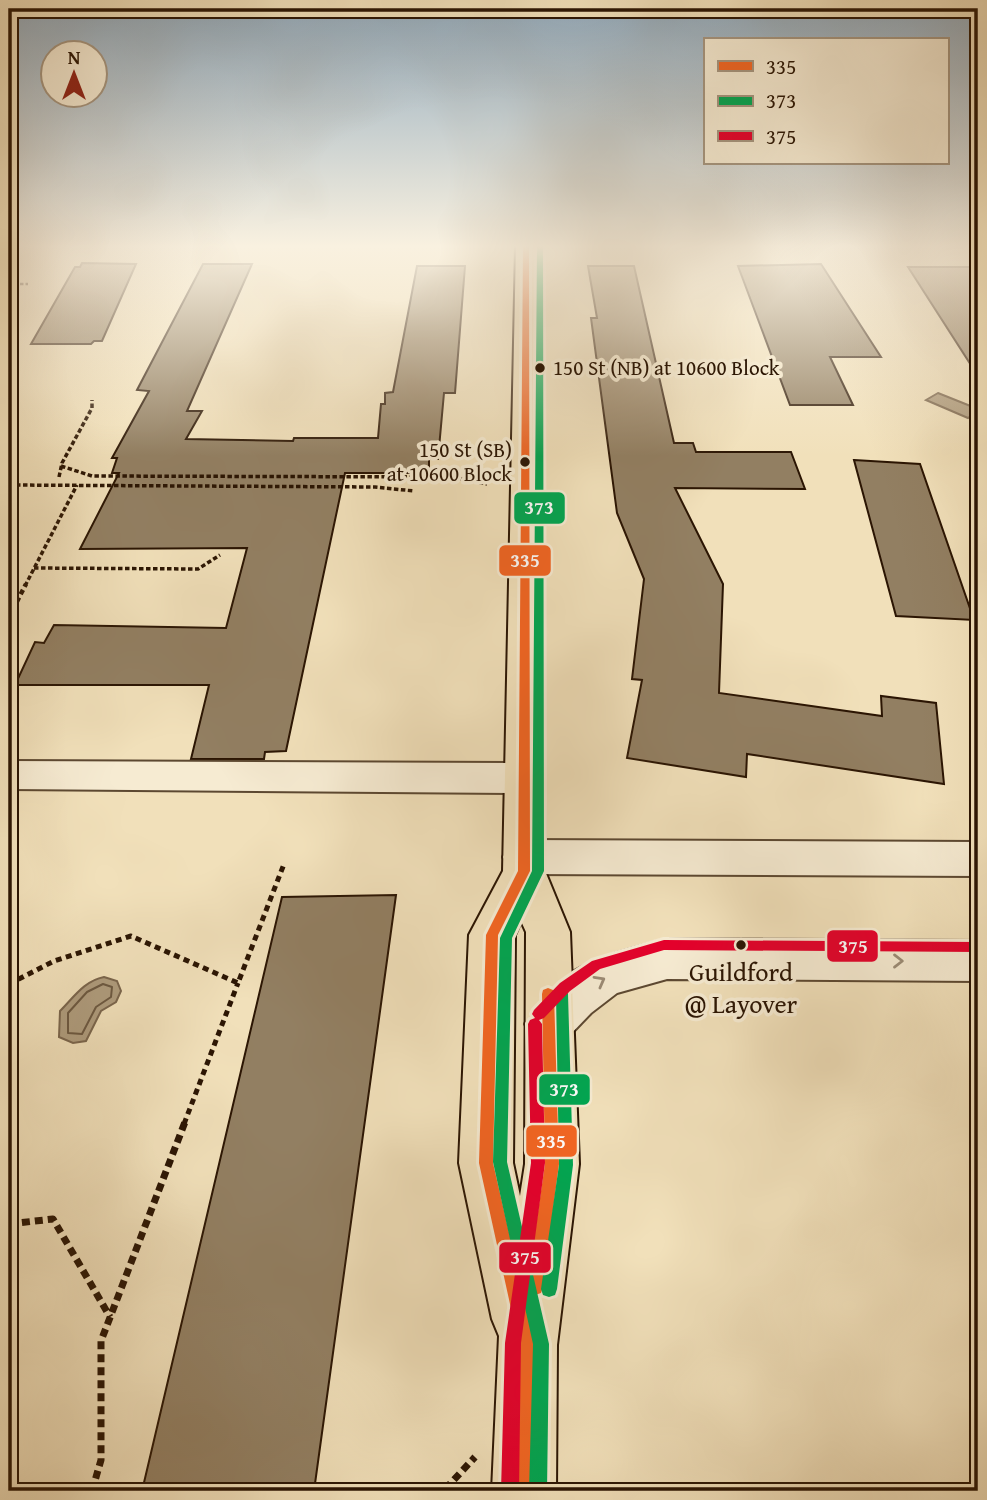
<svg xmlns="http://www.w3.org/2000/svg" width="987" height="1500" viewBox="0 0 987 1500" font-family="'Gentium Book Plus',serif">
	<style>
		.water { fill: #ae9b7c; stroke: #7a654c; stroke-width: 2 }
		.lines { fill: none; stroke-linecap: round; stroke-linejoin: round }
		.shore { stroke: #6c5840; stroke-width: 2 }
		.building { fill: #927f62; stroke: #2b1503; stroke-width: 2 }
		.minor-casing { stroke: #5c4831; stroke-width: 4 }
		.major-casing { stroke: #2b1503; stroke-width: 4 }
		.path-far4 { stroke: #2b1503; stroke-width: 2.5; stroke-dasharray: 3.5 2; stroke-linecap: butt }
		.path-far3 { stroke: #2b1503; stroke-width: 3.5; stroke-dasharray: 4.5 2.5; stroke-linecap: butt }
		.path-far2 { stroke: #2b1503; stroke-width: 4.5; stroke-dasharray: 5 3.5; stroke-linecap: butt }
		.path-far1 { stroke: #2b1503; stroke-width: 5; stroke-dasharray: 6 4.5; stroke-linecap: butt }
		.path { stroke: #2b1503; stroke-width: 7; stroke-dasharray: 8 5; stroke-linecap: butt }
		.minor { fill: #f6ebd2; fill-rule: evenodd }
		.major { fill: #f1e0ba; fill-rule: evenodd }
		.bus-1-casing { stroke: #f6ebd2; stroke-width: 6 }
		.bus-2-casing { stroke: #f6ebd2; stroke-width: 6 }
		.bus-3-casing { stroke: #f6ebd2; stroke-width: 6 }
		.bus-1 { fill: #f26522; fill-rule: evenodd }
		.bus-2 { fill: #00a651; fill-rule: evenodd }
		.bus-3 { fill: #e4002b; fill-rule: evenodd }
		.oneway { stroke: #9b8b75 }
		.bus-dot { fill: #2b1503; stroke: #f6ebd2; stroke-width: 2.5 }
		.labels { text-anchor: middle; stroke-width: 7; stroke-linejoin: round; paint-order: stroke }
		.far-bus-label { font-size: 21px; fill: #2b1503; stroke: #f6ebd2; text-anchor: start }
		.bus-label { font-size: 26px; fill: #2b1503; stroke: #f6ebd2 }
		.line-badge { stroke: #f6ebd2; stroke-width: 2.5 }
		.badge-label { font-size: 19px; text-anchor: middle; font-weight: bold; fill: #fff }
	</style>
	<rect width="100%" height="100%" fill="#f1e0ba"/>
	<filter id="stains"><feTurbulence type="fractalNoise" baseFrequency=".00286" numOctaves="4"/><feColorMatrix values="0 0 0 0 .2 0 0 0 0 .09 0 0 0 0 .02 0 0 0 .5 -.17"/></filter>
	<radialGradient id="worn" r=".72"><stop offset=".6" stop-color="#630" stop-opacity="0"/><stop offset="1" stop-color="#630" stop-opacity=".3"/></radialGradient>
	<!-- water -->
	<path class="water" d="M938 393 978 409V411L968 418 926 400Z
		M104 977 117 981 121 991 116 1002 101 1011 86 1041 73 1043 59 1037 60 1011C74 997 84 981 104 977Z"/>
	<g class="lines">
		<!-- shore -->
		<path class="shore" d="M103 984 112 987 111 997 96 1007 82 1034 68 1033V1013L87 992Z"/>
	</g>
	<!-- building -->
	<path class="building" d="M82 263 136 264 102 341H94L91 344H31L75 267H80Z
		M203 264H252L187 411H202L186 439 293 441 294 438H378L381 404H385V393L393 392 417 266H465L455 393H444L438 459H429V473H345L286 751 265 752 264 759H191L209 685H15L35 642 44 643 54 625 226 628 247 548 80 549 119 473H112L117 458H112L149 391 137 390Z
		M821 264 881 357H830L853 405H790L738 266Z
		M588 266H634L674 443H693L696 452H791L805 489 675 488 723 584 719 693 882 716 881 696 936 703 944 784 747 754 746 777 627 758 642 680 632 679 644 579 617 513 591 318H597Z
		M908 267H978V376Z
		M854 460 920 464 974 620 896 616Z
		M396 895 314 1491H142L282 897Z"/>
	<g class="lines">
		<!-- minor casing -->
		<g class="minor-casing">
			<path id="minor" d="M9 761 524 763 538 768 544 778 538 788 524 793 9 789Z
				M524 840 978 842V876L524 874 509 869 503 857 509 845Z
				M667 939 978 941V981L667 979 617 993 591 1013 566 1039 549 1046 532 1039 525 1024C551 966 612 954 667 939Z"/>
		</g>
		<!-- major casing -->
		<g class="major-casing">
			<path id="major" d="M516 246H536L545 871 570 932 579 1164 557 1345 556 1491H492L499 1336 492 1319 459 1163 469 935 503 871ZM521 921 526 932 525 1164 520 1196 513 1163 515 935Z"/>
		</g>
		<!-- path-far4 -->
		<path class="path-far4" d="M9 284H28"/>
		<!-- path-far3 -->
		<path class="path-far3" d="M61 466 92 476 452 477 487 484
			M59 477 62 463 92 408V400
			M9 485 375 487 414 491
			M34 568 198 569 220 555
			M25 586 77 485"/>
		<!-- path-far2 -->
		<path class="path-far2" d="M9 617 26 584"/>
		<!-- path-far1 -->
		<path class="path-far1" d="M9 984 54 961 131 936 238 983 284 864
			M184 1124 238 983"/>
		<!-- path -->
		<path class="path" d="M9 1224 53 1219 110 1317
			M92 1491 101 1460V1341L185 1122
			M449 1491 450 1484 475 1457"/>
		<!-- minor -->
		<use href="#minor" class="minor"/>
		<!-- major -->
		<use href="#major" class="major"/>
		<!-- bus-1 casing -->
		<g class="bus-1-casing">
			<path id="bus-1" d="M523 246H529L530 871 498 935 493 1163 535 1345 533 1491H515L519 1345 479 1163 486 935 518 871Z
				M548 988 553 990 554 994 559 1164 543 1287 541 1293 535 1295 529 1293 527 1287 545 1164 542 994 543 990Z"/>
		</g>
		<!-- bus-2 casing -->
		<g class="bus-2-casing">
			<path id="bus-2" d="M537 246H543L544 871 512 938 507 1162 549 1344 547 1491H529L533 1344 493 1162 500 938 532 871Z
				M562 988 567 990 568 994 573 1165 557 1289 555 1295 549 1297 543 1295 541 1289 559 1165 556 994 557 990Z"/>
		</g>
		<!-- bus-3 casing -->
		<g class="bus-3-casing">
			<path id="bus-3" d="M664 940 978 942V952L664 950 600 969 570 991 544 1018 539 1020 542 1024 545 1163 521 1343 519 1491H501L505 1343 531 1163 528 1024 530 1020 535 1018 532 1014 534 1010 560 983 592 961Z"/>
		</g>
		<!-- bus-1 -->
		<use href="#bus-1" class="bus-1"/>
		<!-- bus-2 -->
		<use href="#bus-2" class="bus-2"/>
		<!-- bus-3 -->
		<use href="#bus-3" class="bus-3"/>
	</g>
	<!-- one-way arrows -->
	<defs><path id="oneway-chevron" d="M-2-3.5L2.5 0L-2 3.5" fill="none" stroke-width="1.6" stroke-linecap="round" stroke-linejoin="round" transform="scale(1.75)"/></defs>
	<g class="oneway">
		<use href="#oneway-chevron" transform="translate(898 961)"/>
		<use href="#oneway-chevron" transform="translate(600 981) rotate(-29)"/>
	</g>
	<!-- sky -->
	<linearGradient id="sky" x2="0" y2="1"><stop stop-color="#91aabd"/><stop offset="0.54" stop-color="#f9f1e0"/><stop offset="1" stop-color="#f9f1e0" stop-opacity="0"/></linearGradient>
	<rect width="987" height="456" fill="url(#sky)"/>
	<!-- markers -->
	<g class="bus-dot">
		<circle cx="540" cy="368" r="6"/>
		<circle cx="525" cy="462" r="6"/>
		<circle cx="741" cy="945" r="6"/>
	</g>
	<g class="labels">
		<!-- far-bus labels -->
		<g class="far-bus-label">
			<text x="553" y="375">150 St (NB) at 10600 Block</text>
			<text x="512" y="457" text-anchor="end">150 St (SB)<tspan x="512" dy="24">at 10600 Block</tspan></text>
		</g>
		<!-- bus labels -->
		<g class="bus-label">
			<text x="741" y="981">Guildford<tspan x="741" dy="32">@ Layover</tspan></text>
		</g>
	</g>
	<g class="line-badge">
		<rect x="513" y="491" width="53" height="34" rx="7" fill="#00a651"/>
		<rect x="498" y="544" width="54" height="33" rx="7" fill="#f26522"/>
		<rect x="826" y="929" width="53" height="34" rx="7" fill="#e4002b"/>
		<rect x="538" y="1073" width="53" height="33" rx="7" fill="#00a651"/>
		<rect x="525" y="1124" width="53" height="34" rx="7" fill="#f26522"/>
		<rect x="498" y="1241" width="54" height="33" rx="7" fill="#e4002b"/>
	</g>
	<g class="badge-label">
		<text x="539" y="514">373</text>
		<text x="525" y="567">335</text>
		<text x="853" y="953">375</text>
		<text x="564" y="1096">373</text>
		<text x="551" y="1148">335</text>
		<text x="525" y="1264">375</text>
	</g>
	<!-- margin -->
	<rect width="987" height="1500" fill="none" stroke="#f1e0ba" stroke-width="35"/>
	<rect x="10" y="10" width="966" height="1479" fill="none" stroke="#2b1503" stroke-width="3.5"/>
	<rect x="18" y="18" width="952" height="1465" fill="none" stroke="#2b1503" stroke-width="2"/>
	<!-- legend -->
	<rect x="704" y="38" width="245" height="126" fill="#f6ebd2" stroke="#a5957f" stroke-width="2"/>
	<rect x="718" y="61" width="35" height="10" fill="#f26522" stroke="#a5957f" stroke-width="2"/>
	<text x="766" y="74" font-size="21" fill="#2b1503">335</text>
	<rect x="718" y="96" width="35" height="10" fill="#00a651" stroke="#a5957f" stroke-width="2"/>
	<text x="766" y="108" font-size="21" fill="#2b1503">373</text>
	<rect x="718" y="131" width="35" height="10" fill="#e4002b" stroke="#a5957f" stroke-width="2"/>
	<text x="766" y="144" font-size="21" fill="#2b1503">375</text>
	<!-- north arrow -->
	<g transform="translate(74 74)"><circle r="33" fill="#f6ebd2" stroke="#a5957f" stroke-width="2"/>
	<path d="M0-5L12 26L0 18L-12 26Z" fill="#8f2418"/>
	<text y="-10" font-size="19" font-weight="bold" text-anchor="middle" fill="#2b1503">N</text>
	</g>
	<rect width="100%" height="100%" filter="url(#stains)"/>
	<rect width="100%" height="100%" fill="url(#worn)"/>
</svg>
